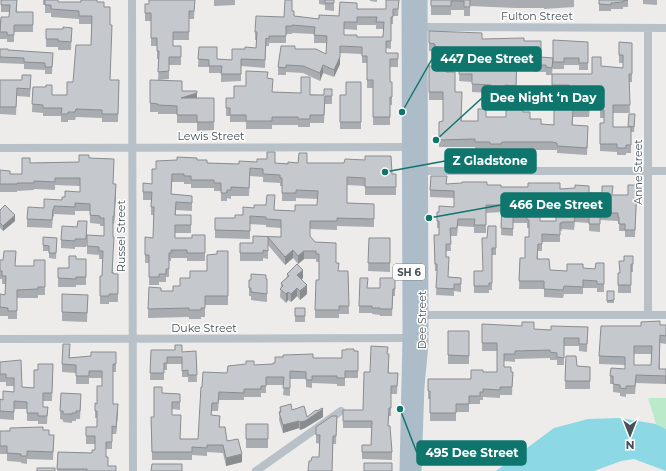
<svg xmlns="http://www.w3.org/2000/svg" width="666" height="471" viewBox="0 0 666 471" font-family="Montserrat,sans-serif">
	<style>
		.green { fill: #bbeaca }
		.water { fill: #8cd8e4 }
		.lines { fill: none; stroke-linecap: round; stroke-linejoin: round }
		.minor { stroke: #b7c1c7; stroke-width: 8 }
		.primary { stroke: #acbdc9; stroke-width: 13 }
		.wall { fill: #a9adb1; fill-rule: evenodd }
		.shaded-wall { fill: #8a8d90 }
		.building { fill: #c5c9ce; stroke: #8a8d90; fill-rule: evenodd }
		.labels { text-anchor: middle; stroke-width: 3; stroke-linejoin: round; paint-order: stroke }
		.shield { fill: #fff; stroke: #7d8489; stroke-width: 1 }
		.shield-label { font-size: 10px; font-weight: bold; fill: #455057 }
		.street-label { font-size: 11px; fill: #455057; stroke: #fff }
		.leader { fill: none; stroke: #0f766e; stroke-width: 1.5 }
		.callout-dot { fill: #0f766e; stroke: #fff; stroke-width: 1.5 }
		.callout { fill: #0f766e; stroke: #0f766e; stroke-width: 1.5 }
		.callout-label { font-size: 12px; text-anchor: middle; font-weight: bold; fill: #fff }
	</style>
	<rect width="100%" height="100%" fill="#eeebeb"/>
	<!-- green -->
	<path class="green" d="M648 398H666V429L656 424Z"/>
	<!-- water -->
	<path class="water" d="M620 418 656 424 666 429V471L634 459 621 461 594 471H496L554 428 588 419Z"/>
	<g class="lines">
		<!-- minor -->
		<path class="minor" d="M132 0 133 471
			M417 27 666 28
			M0 148 413 147
			M417 171H666
			M419 315H666
			M648 315V28
			M0 339 413 338
			M256 471 341 411"/>
		<!-- primary -->
		<path class="primary" d="M406 471 409 338 408 0
			M415 471 418 386 422 344 421 0"/>
	</g>
	<!-- wall -->
	<path class="wall" d="M1 0H17V12H33V32H14V42H7V39H0V20L9 17 10 12H1Z
		M43 0H58V2H97L104 7 110 80H119L118 122H102V118L76 117 75 120H68V122H61V116H43V113L32 112 33 87 52 95H67L73 82 91 45V24H79V19L51 17V13H45V5H43Z
		M149 0H195L194 19H189V40H173V46H181V65H169V79L158 80 159 59H157V46H151V21H145V4H149Z
		M214 0H235V5L214 6Z
		M319 0H334V11L325 10V5L319 4Z
		M370 0H377V2L370 1Z
		M399 0 398 16H393V24H391V49L386 48V53H398V67H390V82H392V105H390V125H373V88H367V63H362V54L340 53V64L334 77 323 73 320 81 303 73 286 72V75H278V67L295 49 326 54V43H314V34L292 33V34H286V43H269V46H266L265 68 241 66V81L221 82V73H209V67H198L199 47 217 59 232 60 245 49 256 48 257 40H255V32L284 17 292 11 294 16 319 19 339 16 357 9H386ZM357 25H376V29H384L383 37H357L344 35V29L357 30Z
		M431 0H574V7L544 9V8H516L470 6V16H464V10H451V15H431Z
		M599 0H628V7H623V9H611V11H599Z
		M643 0H657V5L643 4Z
		M72 28 71 50H58V47H46V29H63Z
		M429 31 482 39 524 41 541 57 553 58 588 42V70H579V65H564V69H553V65L552 75H546V72H535V70H533V66H530V64H517L516 93H505V108H491V93L472 92V82L459 81 460 62H473V55L435 54V51H429Z
		M619 42 632 43V82H629L630 113H613V127H628L635 120 634 132H631V153H626V155H617V152L600 151V123H604V118H600V107H590L589 117H573V125L588 133 587 155 557 153V150H502L501 152H490V149H475V147H439V122L443 121V100H429V66L446 72 455 92 462 121H478L486 117H506L523 112 530 119 541 124 554 125 568 107 569 93H552V100L542 99V90L552 91V74H592L601 66 623 68V63H619Z
		M0 49 8 50 53 53 52 74H45V70L24 69V64L0 63Z
		M268 78 272 92 324 95 332 89V104H325L324 123H310V127H298V125H272V129H246V122H230V116H226V98H234Z
		M0 80 31 83 30 97 17 96 16 115 0 114Z
		M150 80 182 91 197 98H214V130L197 131V123H177V114H158V112H150Z
		M361 82V129H340V95H346Z
		M89 158 114 184 116 192 114 224H113V273L114 274H118V302H109V304H100V276H102V259H99V255L87 254V235L104 236V226H100V224L90 223V211H75V215L54 214V217L53 216 52 228 27 227V219L44 208 62 200 65 197 80 192V186L55 185V190L34 189V190L17 191V192H0V160V170L10 174H22L30 163 79 162Z
		M197 160 207 163 239 164 307 163 392 174H396V195H365V186L347 185V203L374 204V227L337 226V230L310 229V237L336 263 338 271H348L349 314H339V318H315V310L319 280V262H316V259H304L298 264 293 258 285 265 268 245V259L263 258V261H240V243H253V236L281 237V228L266 227V225L250 224V239L215 238V218H235L243 215 275 210 295 211 317 205 318 199 296 198V201H282V186H280V183L263 182V177L250 176 249 196H231V199L227 198V201H221V191H214V188H191V184H184V182H172L171 194 192 196V211L176 210V215H191V233H175V238H192L205 235V261H187V258H171V261H169V277H166V282H159V285H149V263H145V237L153 238 154 215H151V200H143V183L152 184 156 169Z
		M447 184 487 185 501 187 560 189 589 193 613 195H628L637 192 635 237H625V231H619V224H618V221L600 220V232L589 231V223L575 222 574 230 562 229V231L560 230V242H542V251H538V259L550 270 567 271 583 268 604 271V292H597V288H583V294H564L563 298 544 297V289H519L520 258H525L529 237V228H527V223H513V236L501 235 502 212 486 213V233H474V227L458 226 457 236H450L451 251H446L448 277 461 278V292L454 291V296L436 295 437 275V271H435L434 235H439V228H437V221L439 212 454 207V198L430 197V190ZM540 214H556V221H540Z
		M0 210 15 221 3 231 0 228Z
		M496 226V255H492V290H489V293H474V271H483L487 238Z
		M87 230 86 247H75V249L61 248V240Z
		M43 237 57 238 56 259 49 258V251H43Z
		M369 238H390V272L368 271Z
		M228 251V305H205V317H201V319H189V317L148 318V309L161 291H173L190 278 207 271 217 254Z
		M633 256V272H631V293H618V273H620L624 261Z
		M76 259H86V285H76V287H58V268H69Z
		M0 260 16 266H34L45 260V295H38V298H17V319H8V316H0V294L5 295V284H2V279H0Z
		M287 274 303 278 301 279 307 294 300 300 297 296 291 302 288 300 286 303 280 297 281 283 287 277Z
		M395 278V296H393L392 316H380V315L372 314V313H359V306L367 288H380Z
		M267 279V302L251 300V296H249V280Z
		M607 291H614V303H607Z
		M88 295 87 322 62 321V312Z
		M295 308H305V322H295Z
		M482 324 534 329 551 330 588 327 587 352 579 351V346H564V365H557V360H550V358L515 359V362L504 361V367L511 372H513L512 395H500V398L483 397V400H480V404H469V412H456V421H430V399H428V379H471L483 372H497V351H482Z
		M660 325H666V344L660 343V369H666V392V384L636 383 635 394H626V397L620 396V393L613 392V384H610V376L625 369V365L599 364V356L641 326ZM634 354H651V365H634Z
		M448 331H469V364H448Z
		M151 350 182 352 196 351 197 382H188V377H182V364H167V370H164V380H150Z
		M354 351H358V378H345V386H337V384L312 383V388L306 387V379H290V396L283 395 284 385H266V393H261V397H244V400H219L218 411H212L211 415 220 427 227 441 242 462 226 466 223 453 207 452V456L192 455V460H152L151 417H154L162 393 180 394V410L172 409V415L181 439H198L202 387 227 373 254 365 273 364 313 358H342Z
		M70 352V358L91 356 116 352V372H113V404L118 412 116 434H112V449H106V457L108 466 116 471H57L58 452 92 453 95 450V444H86V427H97V418H95V403L97 404 102 386V378H89V384H76V373L62 372V364Z
		M388 354 389 373H398L397 394H391V416H389L388 426 392 452V460L362 459V445H371L372 428H343V410H363L370 372Z
		M566 356 577 366 590 367V389H565Z
		M0 362 22 387 34 388 38 370 53 364 52 401H43V407H48L47 424H38V421H27V409H14V420L0 419V399L3 400 14 392V386H6V382H0Z
		M81 402 80 419H76V421H72V423L63 422V420L60 419V411Z
		M280 407 307 417H323L305 428 300 430 299 428 283 433 279 420Z
		M337 416 336 444H333L332 471 311 461 319 457 320 444 316 443V427Z
		M246 424H268V448H246Z
		M43 430 49 435H54L53 460 27 459V464L21 463V462L7 461V454H0V431Z"/>
	<!-- shaded-wall -->
	<path class="shaded-wall" d="M340 46V64L334 77V70Z
		M323 65V73L320 81V73Z
		M182 81V97L197 93V101L181 106Z
		M116 184V192L114 224V216Z
		M15 215V221L3 231V226Z
		M87 221V230L86 247V239Z
		M293 250V258L285 265V257Z
		M304 251V259L298 264V256Z
		M303 270V278L297 283V275Z
		M307 285V294L300 300V291Z
		M297 288V296L291 302V294Z
		M288 292V300L286 303V294Z
		M118 404V412L116 434V427Z
		M323 409V417L305 428 300 430V422Z
		M299 421V428L283 433V425Z
		M242 454V462L226 466V458Z"/>
	<!-- building -->
	<path class="building" d="M1 0H17L16 12H33V25H14V35H7V32H0L1 17H9L10 5H1Z
		M45 0H58V2H81V0H97V2H104V7H110V25H112L110 80H119L118 114H102V110L76 109 75 112H68V114H61L62 108H43V105L32 104 33 87H46V85H52V95H67V82H73L76 45H91L92 16H79V11L51 9V5H45Z
		M149 0H195L194 11H189V32H173V46H181V57H169V71L158 72 159 51H157V38H151V13H145V4H149Z
		M285 0H292V11H294V16L319 19V15L339 16 340 2 357 3V9H386V0H399L398 9H393V17H391V41H386V53H398V59H390V82H392V97H390V117H373V80H367V56H362V47L340 46V57L334 70 323 65 320 73 303 66 286 65V68L278 67 281 46H295V49H316L326 54 327 36 314 35 315 27 292 25V26H286V36H269V39L266 38 265 60 241 59V74H221L222 66H209V60L198 59 199 47H217V59L232 60V49H245V47L256 48 257 32H255L256 16 284 17ZM357 17H377L376 22H384L383 37H357V35H344V22H357Z
		M325 0H334V3H325Z
		M431 0H470V7H464V1H451V6H431Z
		M599 0H628L623 1V2L611 3V5L599 4Z
		M63 27 72 28 71 42 58 41V39H46V29H63Z
		M429 31 482 33V39L524 38V41H541V57L553 58 552 68 546 67V65H535V62H533L534 59H530V56H517L516 86 505 85V101H491V85L472 84V74H459L460 62H473V48L435 47V44L429 43Z
		M553 40 588 42V63H579V58H564V62H553Z
		M619 42 632 43V74H629L630 105H613V127H631V145H626V148H617V144H600V123H604V110H600V100H590L589 110H573L572 125 588 126 587 148 557 146V143L552 142H502L501 144H490V142H475V139L439 140V122L443 121V92H429V66H446V72H455V92H462L461 121H478V109H486V117H506V105H523V112H530V119H541V124L554 125V106L568 107 569 85H552V74H592V57H601V66L623 68V55H619Z
		M0 49H8V50L53 53 52 67H45V63L24 62V58L0 57Z
		M246 71 268 72 267 78 273 79 272 92 301 93V77H310V95H324V89H332V96H325L324 115H310V119H298V117H272V121H246V115H230V108H226V98H234V86H246Z
		M22 75H31L30 89 17 88 16 107H0V80H22Z
		M150 80 182 81V91H197V93L181 98H214V122H197V115H177V106L158 105V104L150 103Z
		M346 82H361V122H340V95H346Z
		M629 114H635L634 127 628 126Z
		M267 152H275V163L288 164V162L298 163 299 153H307V163H344L345 159 365 160V156H391L392 174H396V187H365V178L347 177V203L374 204V219L337 218V221H310V236L315 242 336 243V263H339L338 271H348L349 306H339V310H315L316 280H319V254H316V251H304L298 256 293 250 285 257 268 237V251L263 250V253H240V243H253V236L281 237V220L266 219V217L250 216V231L215 230V218H235V215H243V207L254 208V205H266L267 195H275L274 210 295 211V205H317L318 191 296 190V193H282V178H280V175L263 174V169L250 168 249 188 231 187V190H227V193H221V183H214V180H191V176H184V174H172L171 194 192 196V203L176 202 175 215H191V225H175V238H192V235H205V253H187V250H171V253H169V269H166V274H159V277H149V255H145V237L153 238 154 207H151L152 192H143V183L152 184V169H156V161L177 160V157L197 158V160H207V163L239 164V161L257 162V159H267Z
		M79 155H89V158L114 159 113 184H116L114 216H113V237H114L112 273H114V274H118V294H109V296H100V276H102L103 251H99V247L87 246V235L104 236V218H100V216L90 215V204L75 203V207L54 206V209H53L52 220 27 219 28 207 44 208V199L62 200V197H65V191L80 192V178H55V182L34 181V183H17V184H0V170L10 171V174H22V158H30V163L79 162Z
		M431 176H447L446 184 462 183V182H487V185H501V187H528V183H560V189L575 188V185L589 186V193H602V186H613L612 195H628V185H637L635 230H625V224H619V217H618V213H600V224H589V215H575L574 222H562V223H560V235L542 234V244H538L537 259H549L550 270 567 271V264H583V268L595 269 596 263H604V284H597V281L583 280V287L564 286 563 290 544 289V281H519L520 258H525V237H529V220H527V216L513 215V229L501 228 502 205H486V225H474L475 219H458L457 228H450L451 244H446V257H449L448 277 461 278V284H454V289L436 288 437 271V264H435L434 235H439V221H437V212H439V206L454 207V191L430 190ZM556 206V221H540V207Z
		M5 205 15 215 3 226 0 223V210Z
		M78 221H87L86 239H75V241L61 240 62 226 77 227Z
		M488 226H496V248H492V283H489V286H474V271H483L482 238H487Z
		M43 237 57 238 56 253H49V246L43 245Z
		M369 238H390V263H368Z
		M4 251H16L15 266H34V260H45V287H38V289L17 290V311H8V308L0 307V294L5 295 6 276H2V271H0V260H3Z
		M217 251H228V296H205V308H201V310H189V308L148 309 149 287 161 288V291H173V286H180V278H190V271H207V255L217 254Z
		M69 256H76V259H86V277H76V279L58 278V268H69Z
		M624 256H633V264H631V285H618V273H620L619 261H624Z
		M297 264 303 270 297 275 307 285 300 291 297 288 291 294 288 292 286 294 280 289 283 286 281 283 289 276 287 274Z
		M251 274 266 275V279H267V294L251 292V288H249V280H251Z
		M360 278H368L367 288H380V278H395V289H393L392 309H380V308H372V306H359Z
		M607 291H614V300L607 301Z
		M62 294 88 295 87 313 62 312Z
		M295 308H305V316H295Z
		M660 321V325H666V336L660 335 659 369H666V384V376L636 375 635 386H626V389L620 388V385L613 384V376H610L611 368 625 369V357L599 356 601 326H641V322ZM634 346H652L651 365H634Z
		M522 322H534V329L551 330V326L588 327 587 344H579V338H564V358L557 357V353L550 352V350L515 351V354H504V367H511V372H513L512 387H500V390L483 389V392H480V396H469V404H456V413H430V391H428V379H471V370H483V372H497V343H482V324L522 326Z
		M448 331H469V356L448 355Z
		M63 344H70L69 358 91 356V352H116V364H113V404H118L116 427 112 426V442H106V457H108V466H116V471H87V469H57L58 452 92 453V450H95V436H86V427H97V411H95V403L97 404V386H102V371H89V376H76V365L62 364Z
		M175 345H182V352L196 351 197 375H188V370L182 371V357H167V363H164V373H150L151 350H175Z
		M371 346 388 347 387 354H389L388 373H398L397 386H391V408H389L388 426H390L392 452H362V445H371L372 421H343V410H363L364 372H370Z
		M346 349H354V351H358V371H345V378H337V376H312V380H306V372L290 371V388H283L284 377H266V386H261V389H244V393L219 392 218 403H212L211 415 220 416 219 427H225L227 441 238 439 242 454 226 458 223 445H207V448L192 447V452H152L151 417H154V387H162V393L180 394V402H172V415H181L180 439H198L201 387H202L203 372 227 373 228 366 246 364V361H254V365L273 364V363H275V357H283V355L313 354V358H342V350H346Z
		M566 356H576L577 366 590 367V381H565Z
		M21 360 22 387 34 388V370H38V364H53L52 393H43V407H48L47 416H38V413H27V402L14 401V412L0 411V399L3 400V391L14 392V378H6V374H0V362Z
		M61 393 81 394 80 411H76V413H72V414H63V411H60Z
		M291 404 292 410 304 406 307 417 316 410 317 411 322 408 323 409 305 421 300 422 299 421 283 425 279 412H281L280 407Z
		M332 416H337L336 436H333L332 471H308L309 461H311L312 457H319L320 435H316V427Z
		M246 424H268V439H246Z
		M43 427V430H49V435H54L53 452 27 451V456H21V454L7 453V446H0V431H10V428Z
		M364 463H392V471H364Z
		M152 464H182V471H151Z
		M37 468H55V471H37Z"/>
	<g class="labels">
		<!-- shield labels -->
		<rect class="shield" x="393" y="264" width="32" height="16" rx="3"/>
		<g class="shield-label">
			<text x="409" y="276">SH 6</text>
		</g>
		<!-- street labels -->
		<g class="street-label">
			<text x="537" y="20">Fulton Street</text>
			<text x="211" y="140">Lewis Street</text>
			<text transform="translate(638 172) rotate(-90)" y="4">Anne Street</text>
			<text transform="translate(121 236) rotate(-90)" y="4">Russel Street</text>
			<text transform="translate(422 320) rotate(-90)" y="4">Dee Street</text>
			<text x="204" y="332">Duke Street</text>
		</g>
	</g>
	<!-- callouts -->
	<path class="leader" d="M402 112L432 59M436 140L482 98M385 172L445 161M429 218L501 205M400 409L417 453"/>
	<g class="callout-dot">
		<circle cx="402" cy="112" r="4"/>
		<circle cx="436" cy="140" r="4"/>
		<circle cx="385" cy="172" r="4"/>
		<circle cx="429" cy="218" r="4"/>
		<circle cx="400" cy="409" r="4"/>
	</g>
	<g class="callout">
		<rect x="432" y="47" width="109" height="24" rx="4"/>
		<rect x="482" y="86" width="122" height="24" rx="4"/>
		<rect x="445" y="149" width="91" height="24" rx="4"/>
		<rect x="501" y="193" width="110" height="24" rx="4"/>
		<rect x="417" y="441" width="109" height="24" rx="4"/>
	</g>
	<g class="callout-label">
		<text x="487" y="63">447 Dee Street</text>
		<text x="543" y="102">Dee Night ‘n Day</text>
		<text x="490" y="165">Z Gladstone</text>
		<text x="556" y="209">466 Dee Street</text>
		<text x="472" y="457">495 Dee Street</text>
	</g>
	<!-- north arrow -->
	<g transform="translate(630 435) rotate(180)" stroke="#ffffff" stroke-width="3" paint-order="stroke">
	<path d="M0-3L7 15L0 10L-7 15Z" fill="#455057"/>
	<text y="-6" font-size="11" font-weight="bold" text-anchor="middle" fill="#455057">N</text>
	</g>
</svg>
